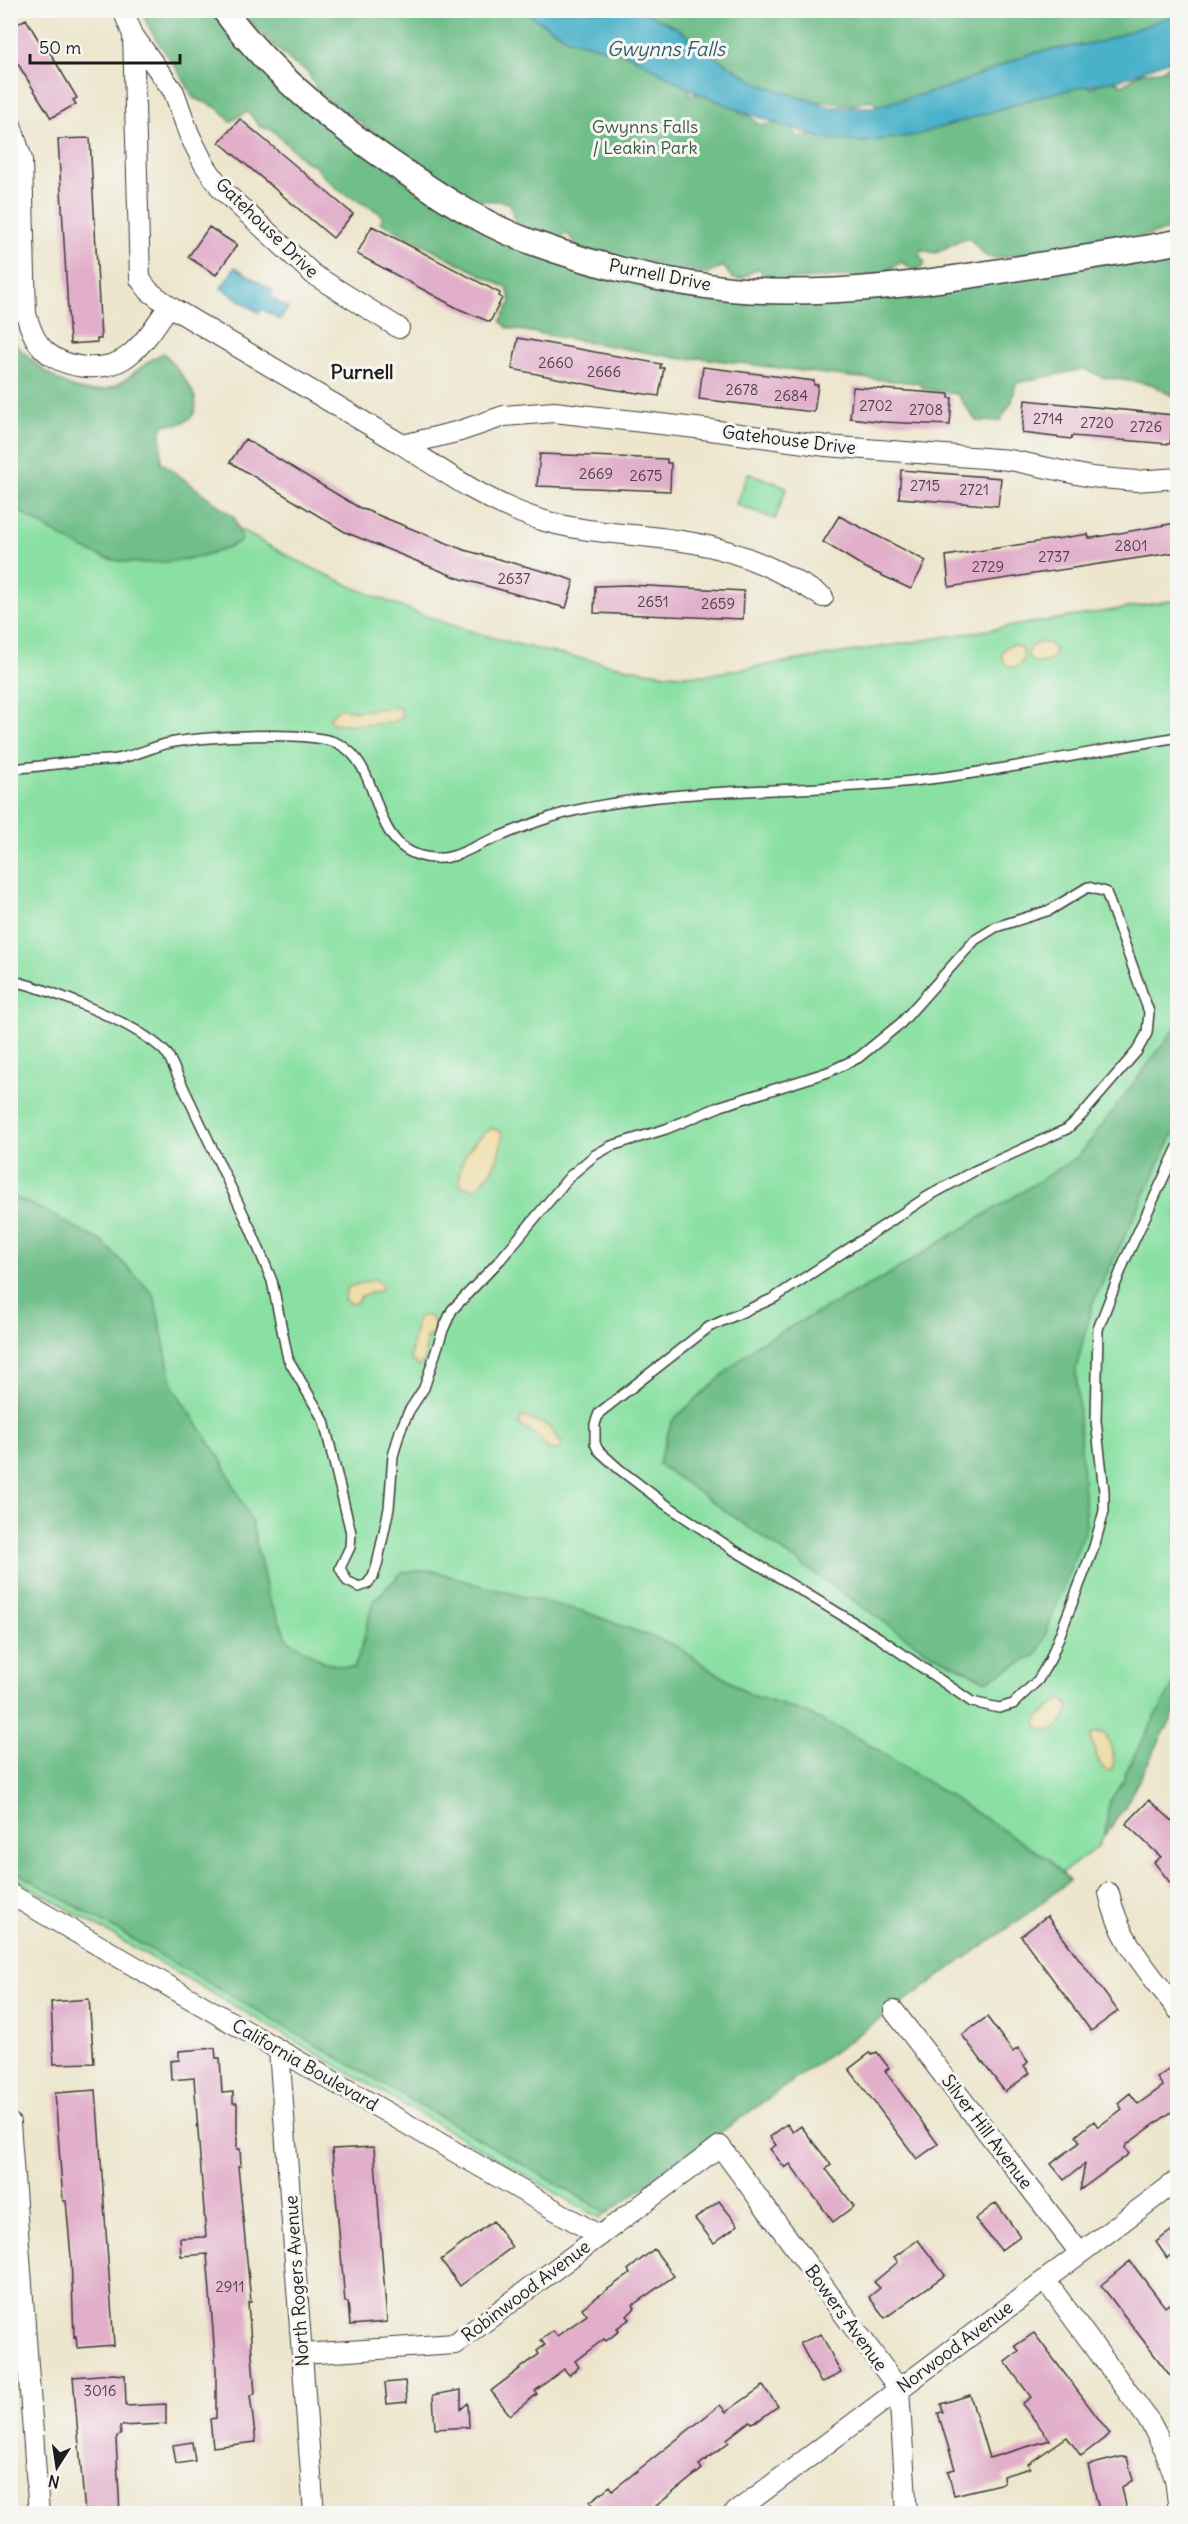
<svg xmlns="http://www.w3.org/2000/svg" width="1188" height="2524" viewBox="0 0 1188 2524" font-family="Delius,sans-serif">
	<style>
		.green { fill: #8ae0a3; stroke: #537e60; stroke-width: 1.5 }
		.forest { fill: #6fbe89; stroke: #466d52; stroke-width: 1.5 }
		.sand { fill: #eeda9e; stroke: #857b5d; stroke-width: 1.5 }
		.water { fill: #4ab1c9; stroke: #336672; stroke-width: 1.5 }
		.building { fill: #e2afca }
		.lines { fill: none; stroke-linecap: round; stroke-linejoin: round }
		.service-casing { stroke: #3b3a37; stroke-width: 12 }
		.minor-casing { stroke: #3b3a37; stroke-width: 22 }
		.tertiary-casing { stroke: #3b3a37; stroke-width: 27 }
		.service { stroke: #fff; stroke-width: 9 }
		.minor { stroke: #fff; stroke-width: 20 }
		.tertiary { stroke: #fff; stroke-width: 24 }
		.labels { text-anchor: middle; stroke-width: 6; stroke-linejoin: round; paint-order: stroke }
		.number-label { font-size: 15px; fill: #4e4148 }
		.park-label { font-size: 18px; fill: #3d5744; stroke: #f6f6f2 }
		.street-label { font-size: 18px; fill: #1c1c1c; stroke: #f6f6f2 }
		.water-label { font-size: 20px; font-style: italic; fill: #315f6a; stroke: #f6f6f2 }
		.neighbourhood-label { font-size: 20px; font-weight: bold; fill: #1c1c1c; stroke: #f6f6f2 }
	</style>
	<rect width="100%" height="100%" fill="#f6f6f2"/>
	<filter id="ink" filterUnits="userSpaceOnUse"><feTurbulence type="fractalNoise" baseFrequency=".0167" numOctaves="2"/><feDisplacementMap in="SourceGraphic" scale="12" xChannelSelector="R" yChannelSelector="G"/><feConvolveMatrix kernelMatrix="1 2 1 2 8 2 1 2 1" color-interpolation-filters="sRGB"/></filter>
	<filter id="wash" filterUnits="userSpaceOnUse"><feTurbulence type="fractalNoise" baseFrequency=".008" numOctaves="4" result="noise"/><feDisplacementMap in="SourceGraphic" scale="24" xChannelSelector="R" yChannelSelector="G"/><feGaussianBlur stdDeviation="1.35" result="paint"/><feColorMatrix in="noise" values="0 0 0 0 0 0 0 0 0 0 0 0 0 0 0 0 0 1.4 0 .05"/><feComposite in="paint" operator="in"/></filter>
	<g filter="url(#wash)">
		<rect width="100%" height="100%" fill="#ede6cd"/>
		<!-- green -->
		<path class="green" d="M11 351C56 390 100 433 149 469 270 560 430 630 579 658 620 666 662 677 704 675L1177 600V1702L1098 1846 599 2218 11 1876Z
			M748 473 787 487 775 519 736 504Z"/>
		<!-- forest -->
		<path class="forest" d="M1177 10 1178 27 878 107 871 100 854 105 778 98 615 11Z
			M142 11H213L417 192 710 295 1177 251V399L1152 384 1102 377 1084 369 1016 383 1012 401 1000 421H976L957 394 924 389 919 383 850 377 700 358 684 359 508 328 501 321 511 301 507 288 380 222 383 218 379 212 341 192 322 175 315 165 306 162 271 129 260 127 249 113 246 112 230 122C223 108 208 103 193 98 180 66 153 43 142 11Z
			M245 11H552L687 87 690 95 709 93 733 103 741 114 748 115 760 125 788 123 798 137 954 117 1085 85 1092 88 1109 77 1122 85C1129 82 1133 77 1139 74 1151 68 1161 77 1170 63L1176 64 1177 228 1132 239 1102 235 1091 242 1073 243 1064 248 996 258 986 256 969 238 962 239 936 253 921 250 919 254 925 263 920 270 912 269 901 262 882 274H873L856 281 848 276 771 281 758 268 741 279H733L723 266C710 273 702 279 689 269 672 271 662 270 648 261 623 265 604 252 579 249L568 234 552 238 544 230 538 232 515 224 510 203C482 195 479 210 453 187 445 179 437 181 432 169L421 168 396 152 383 138 364 127 363 122 354 120 318 92 307 71 294 64 267 39 249 21Z
			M11 308 16 345C44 372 80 408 122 382 137 372 147 360 164 353 175 368 208 399 191 417 183 425 175 425 165 424L161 430V462L234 517 242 540C211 560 138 570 103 557 71 545 40 524 11 506Z
			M1177 1026V1126L1092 1305 1076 1369 1086 1527 1038 1654 986 1681 923 1649 658 1464 672 1421 756 1345 886 1276 1078 1157Z
			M11 1196 49 1213 104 1243 154 1295 173 1387 222 1461 252 1523 268 1596 288 1640 326 1663 354 1668 362 1646 373 1601 403 1572 431 1570 474 1584 585 1612 676 1646 749 1694 809 1714 860 1739 1050 1860 1069 1881 1026 1915 607 2213 11 1869Z
			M1177 1678V1708L1124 1808 1105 1835 1109 1802 1124 1780 1125 1772Z"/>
		<!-- sand -->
		<path class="sand" d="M1037 643H1049L1055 650 1053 658C1044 663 1036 666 1028 657L1029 648Z
			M1002 656a11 11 0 1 1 22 0a11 11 0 1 1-22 0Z
			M399 707 402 717C394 728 347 724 332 723L329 718 340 708 358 711Z
			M492 1128 502 1133C502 1154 492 1177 474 1189L461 1186C454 1163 473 1140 492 1128Z
			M375 1279 383 1286 381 1290 361 1296 357 1302 350 1304 344 1299 348 1287Z
			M421 1316H429L436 1324 435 1331 426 1338 425 1360 419 1366 410 1359 417 1319Z
			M522 1416 548 1426 562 1444 559 1450 548 1449 538 1437 519 1425Z
			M1060 1700 1065 1701 1069 1707 1062 1724 1053 1730 1039 1729 1036 1724 1038 1718Z
			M1098 1732 1105 1734C1110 1745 1118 1759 1111 1770L1106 1771C1098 1763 1092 1747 1091 1735Z"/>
		<!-- water -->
		<path class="water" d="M515 11H642L677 28 715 57 759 84 830 107H872L908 98 950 87 1031 53 1100 42 1177 14V57L1125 78 1045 95 917 135 865 142 825 139 746 113 693 91 630 55 568 39 531 16Z
			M235 267 273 291 270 297 288 308 280 320 262 309 259 313 221 288Z"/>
		<g id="blocks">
			<!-- building -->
			<path class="building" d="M26 19 42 46 45 44 77 98 73 100 76 104 51 118 10 51V28Z
				M240 119 353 214 333 238 219 142Z
				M90 138 101 339H97V342L70 344 58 139Z
				M372 226 500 293 499 296 502 298 490 322 459 309 357 254Z
				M209 227 237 245 216 275 188 257Z
				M518 338 661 364 660 368H664L659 396 610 389 512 369Z
				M703 367 814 381V385H818L814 412 699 399Z
				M853 387 949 394V398H952L950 425 883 422 850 418Z
				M1025 400 1173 415 1170 444 1072 436 1071 439 1022 433Z
				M245 439 358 507 464 550 558 575 574 581 566 608 458 578 345 532 230 462Z
				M540 454 667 459V463H671L670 491 537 486Z
				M901 470 1001 478 998 506 899 498Z
				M839 516 926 561 911 589 866 568 823 542Z
				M1170 524H1178V552L949 587 946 556 1088 534 1089 538H1092Z
				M629 585 744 591 743 619 594 613 595 586Z
				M1149 1800 1178 1826V1893L1154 1862 1161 1857 1126 1824Z
				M1047 1916 1118 2011 1091 2031 1021 1936Z
				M89 1999 94 2063 54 2064 51 2002Z
				M987 2017 1013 2052 1018 2048 1028 2062 1024 2066 1030 2073 1005 2092 962 2035Z
				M215 2048 216 2058H220L222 2093 233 2092V2103H237V2149H240L241 2166H238L251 2302H248L255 2394 250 2395 256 2442 213 2447 210 2419 216 2418V2370L207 2254 181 2256 180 2238 206 2237 194 2078 171 2080 170 2061 179 2060V2051Z
				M877 2052 889 2068 885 2071 938 2144 917 2159 849 2069 870 2053 872 2055Z
				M1178 2063V2107L1126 2145 1125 2148 1129 2154 1080 2190 1085 2164 1064 2180 1051 2164 1080 2142 1076 2136 1094 2121 1098 2127 1122 2109 1118 2103 1130 2093 1138 2104 1163 2086 1157 2078Z
				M96 2090 114 2345 77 2348 76 2336 74 2337 71 2257 66 2201H63L55 2093Z
				M787 2124 793 2132 801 2126 831 2165 826 2169 854 2206 833 2222 790 2164 785 2168 770 2149 776 2145 770 2137Z
				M374 2147 387 2322 350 2325 348 2302H345L332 2149Z
				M719 2201 738 2225 714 2243 695 2219Z
				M996 2203 1020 2236 1001 2250 975 2219Z
				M493 2221 512 2247 460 2286 441 2260Z
				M1178 2226V2250L1167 2258 1156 2242Z
				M918 2240 945 2275 885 2318 869 2297 880 2288 874 2282 898 2262 894 2257Z
				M654 2249 674 2276 633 2305 635 2308 627 2316 630 2319 617 2328 619 2331 606 2341 604 2339 575 2361 579 2367 569 2375 564 2369 535 2391 537 2394 510 2415 491 2391 539 2354 537 2351 545 2345 541 2340 553 2331 557 2336 587 2315 582 2308 630 2273 628 2270Z
				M1130 2261 1165 2307 1169 2304 1178 2314V2386L1101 2285Z
				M1034 2333 1110 2434 1081 2456 1067 2437 1028 2464 1030 2468 1003 2476 1004 2483 954 2495 948 2471 955 2469 938 2413 943 2412 941 2404 970 2395 989 2458 1050 2440 1022 2404 1031 2397 1005 2362 1019 2351 1015 2346Z
				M821 2334 841 2373 821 2383 800 2343Z
				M113 2374 125 2375 126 2406 166 2404V2424L120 2426 121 2435 117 2436 116 2440 120 2514H85L73 2377Z
				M405 2381 407 2402 387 2404 385 2383Z
				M763 2386 778 2406 759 2420 752 2423 750 2421 727 2439 729 2442 699 2465 702 2469 646 2514H599L590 2502 610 2486 613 2490 720 2405 726 2412Z
				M461 2390V2409L468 2403 469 2427 435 2429 433 2395Z
				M192 2442 195 2461 176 2464 173 2445Z
				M1121 2457H1127L1133 2480 1122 2487 1127 2511 1100 2514 1088 2465Z"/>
		</g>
	</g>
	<g filter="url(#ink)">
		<use href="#blocks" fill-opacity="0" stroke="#3b3a37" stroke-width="1.5"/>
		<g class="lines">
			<!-- service casing -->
			<g class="service-casing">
				<path id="service" d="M10 769C36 767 60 763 85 761 96 760 106 761 117 759 133 756 148 749 165 744 195 736 311 730 339 744 386 768 366 853 433 858 454 860 468 849 486 842 518 829 553 814 587 808 688 787 791 793 893 783 989 774 1083 753 1178 737
					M10 980C51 990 141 1024 168 1055L251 1230 272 1281 288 1359 324 1421 351 1533 350 1547 340 1568 347 1581 359 1587 367 1584 373 1577 377 1565 389 1508 393 1456 400 1431 409 1411 424 1388 443 1330 452 1310 500 1260 570 1176 595 1155 611 1146 666 1129 721 1106 828 1072 858 1058 901 1023 975 940 996 927 1050 910 1088 887 1106 892 1149 1012 1147 1033 1137 1051 1081 1116 1067 1129 974 1171 927 1197 774 1298 709 1327 599 1413 595 1424V1443L598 1450 619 1469 665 1504 732 1549 878 1637 972 1702 999 1708 1013 1704 1038 1680 1050 1660 1094 1547 1104 1511V1491L1096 1421 1098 1329 1125 1260 1178 1147"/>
			</g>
			<!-- minor casing -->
			<g class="minor-casing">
				<path id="minor" d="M123 10 133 35 140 279 149 291 169 306 403 445 460 431 504 416 554 412 696 428 826 446 1010 460 1091 477 1136 481 1178 478
					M133 35 174 92 189 134 204 164 222 190 314 275 399 328
					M10 122 22 159 26 314C29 325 32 335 39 344 57 369 104 375 128 356 145 343 157 323 169 306
					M403 445C446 473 487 502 535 518 586 535 641 533 694 543 742 552 782 571 823 597
					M1109 1893C1119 1941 1149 1972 1178 2010
					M10 1894 600 2236
					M894 2011 1080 2253
					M279 2050 314 2514
					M10 2123 39 2514
					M1045 2280 1150 2422 1165 2450 1175 2479 1178 2503
					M302 2354 455 2344 720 2146 899 2389 907 2514
					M733 2514 1178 2180"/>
			</g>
			<!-- tertiary casing -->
			<g class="tertiary-casing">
				<path id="tertiary" d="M224 10C267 69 326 117 386 159 431 190 479 223 531 242 594 265 663 282 730 289 830 298 934 282 1032 266 1081 258 1130 251 1178 242"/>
			</g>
			<!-- service -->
			<use href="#service" class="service"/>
			<!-- minor -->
			<use href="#minor" class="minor"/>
			<!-- tertiary -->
			<use href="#tertiary" class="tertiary"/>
		</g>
	</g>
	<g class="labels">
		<!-- number labels -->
		<g class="number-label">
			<text x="556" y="368">2660</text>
			<text x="604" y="377">2666</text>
			<text x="742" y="395">2678</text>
			<text x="791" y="401">2684</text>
			<text x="876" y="411">2702</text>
			<text x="926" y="415">2708</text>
			<text x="1048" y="424">2714</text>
			<text x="1097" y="428">2720</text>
			<text x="1146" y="432">2726</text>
			<text x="596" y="479">2669</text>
			<text x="646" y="481">2675</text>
			<text x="925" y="491">2715</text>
			<text x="974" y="495">2721</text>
			<text x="1131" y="551">2801</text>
			<text x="1054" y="562">2737</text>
			<text x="988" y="572">2729</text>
			<text x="514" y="584">2637</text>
			<text x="653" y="607">2651</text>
			<text x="718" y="609">2659</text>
			<text x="230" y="2292">2911</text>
			<text x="100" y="2396">3016</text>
		</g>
		<!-- park labels -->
		<g class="park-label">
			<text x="645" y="133">Gwynns Falls<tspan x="645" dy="21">/ Leakin Park</tspan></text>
		</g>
		<!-- street labels -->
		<g class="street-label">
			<text transform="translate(267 228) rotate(44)" y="6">Gatehouse Drive</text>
			<text transform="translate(660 275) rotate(11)" y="6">Purnell Drive</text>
			<text transform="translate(789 440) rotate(7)" y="6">Gatehouse Drive</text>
			<text transform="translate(305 2065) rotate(30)" y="6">California Boulevard</text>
			<text transform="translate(987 2132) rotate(53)" y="6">Silver Hill Avenue</text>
			<text transform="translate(297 2281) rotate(-94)" y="6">North Rogers Avenue</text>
			<text transform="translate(526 2291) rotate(-37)" y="6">Robinwood Avenue</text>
			<text transform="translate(846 2318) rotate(54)" y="6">Bowers Avenue</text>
			<text transform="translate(955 2347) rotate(-37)" y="6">Norwood Avenue</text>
		</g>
		<!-- water labels -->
		<g class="water-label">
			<text x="666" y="56">Gwynns Falls</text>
		</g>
		<!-- neighbourhood labels -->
		<g class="neighbourhood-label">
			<text x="362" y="379">Purnell</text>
		</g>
	</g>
	<!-- margin -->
	<rect width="1188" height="2524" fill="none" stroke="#f6f6f2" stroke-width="36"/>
	<!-- north arrow -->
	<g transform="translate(57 2467) rotate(192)" stroke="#f6f6f2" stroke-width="4.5" paint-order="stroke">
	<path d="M0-4.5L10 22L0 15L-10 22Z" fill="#1c1c1c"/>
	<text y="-9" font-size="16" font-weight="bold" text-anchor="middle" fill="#1c1c1c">N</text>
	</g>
	<!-- scale -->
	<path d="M30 54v9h150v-9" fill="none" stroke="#1c1c1c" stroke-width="3"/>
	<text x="39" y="54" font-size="18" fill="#1c1c1c" stroke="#f6f6f2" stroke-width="4.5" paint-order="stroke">50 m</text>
</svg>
